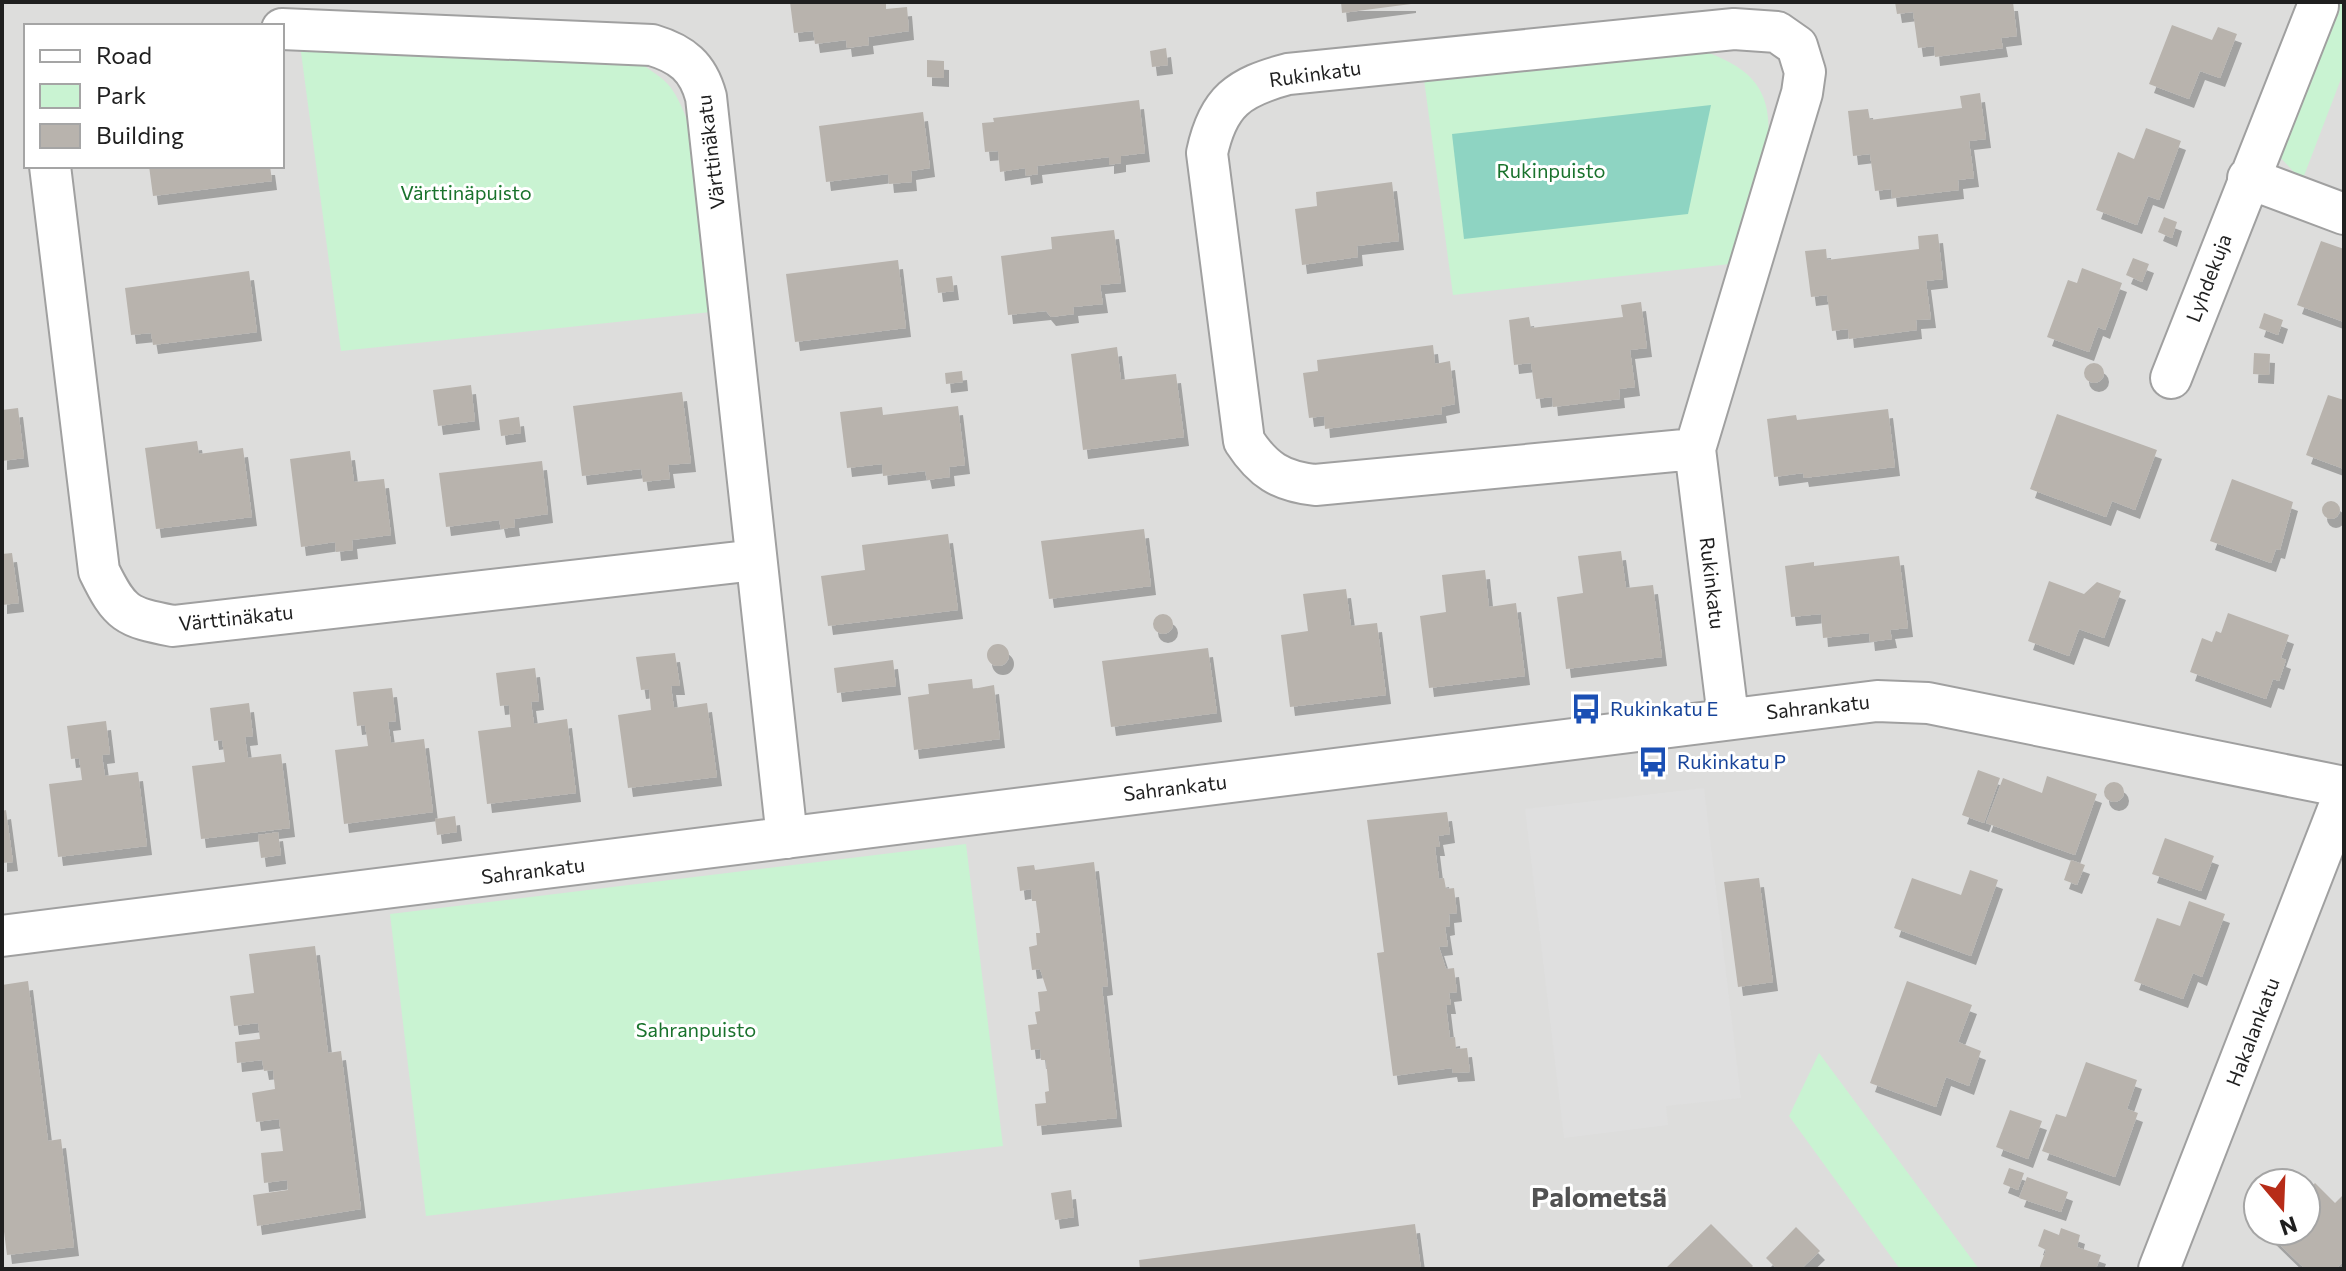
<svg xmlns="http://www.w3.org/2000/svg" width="2346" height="1271" viewBox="0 0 2346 1271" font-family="Commissioner,sans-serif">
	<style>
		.residential { fill: #dddddc; fill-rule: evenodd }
		.park { fill: #c9f3d2 }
		.pitch { fill: #8ed4c2 }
		.parking { fill: #dfdfdf }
		.building { fill: #b8b3ad; filter: url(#shadow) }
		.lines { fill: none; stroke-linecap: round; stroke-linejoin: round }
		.minor-casing { stroke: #a0a0a0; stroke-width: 44 }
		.minor { stroke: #fff; stroke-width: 40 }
		.labels { text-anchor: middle; stroke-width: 6; stroke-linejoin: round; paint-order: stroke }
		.street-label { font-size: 20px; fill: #1f1f1f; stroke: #fff }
		.park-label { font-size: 20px; fill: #19722c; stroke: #fff }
		.transit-label { font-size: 20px; fill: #164399; stroke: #fff; text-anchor: start }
		.district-label { font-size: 28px; font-weight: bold; fill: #525252; stroke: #fff }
	</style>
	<defs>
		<filter id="shadow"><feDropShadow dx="5" dy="9" stdDeviation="0" flood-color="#0004"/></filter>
	</defs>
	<rect width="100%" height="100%" fill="#efede7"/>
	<!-- residential -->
	<path class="residential" d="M2 2H2344V1269H2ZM26 26H282V166H26ZM2258 1183H2306V1231H2258Z"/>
	<!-- park -->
	<path class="park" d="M2330 2H2344V71L2302 181 2279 156Z
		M300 45 637 61C648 69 663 77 671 88 707 138 705 250 711 312L341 351Z
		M1686 45C1738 62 1774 78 1768 141L1730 264 1453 295 1423 72Z
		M966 844 1003 1146 426 1216 390 914Z
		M1819 1053 1979 1269H1900L1789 1116Z"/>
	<!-- pitch -->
	<path class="pitch" d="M1711 105 1688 214 1464 239 1452 134Z"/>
	<!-- parking -->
	<path class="parking" d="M1704 788 1741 1098 1666 1106 1668 1125 1564 1138 1525 809Z"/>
	<!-- building -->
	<path class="building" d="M790 2H886V9L907 7 909 31 868 37 869 45 847 48 846 40 815 44 813 31 794 33Z
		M1341 2H1411V4L1342 13Z
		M1895 2H2013L2017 36 2001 38 2003 48 1935 57 1934 46 1918 48 1913 12 1897 14Z
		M2172 25 2212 40 2218 27 2237 34 2220 78 2200 71 2189 99 2149 84Z
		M1166 48 1168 65 1152 67 1150 51Z
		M927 60 944 61V78L927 77Z
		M1980 93 1986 139 1969 141 1974 178 1958 180 1959 190 1892 198 1891 189 1875 191 1870 154 1853 156 1848 111 1868 109 1870 120 1962 108 1960 96Z
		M1139 100 1145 153 1121 156V163L1109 165V157L1037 166 1038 174 1026 176 1025 168 1000 172 998 151 985 152 982 123 994 122 993 118Z
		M923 112 930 168 911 171 912 182 889 184 888 174 826 182 819 126Z
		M2146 128 2181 141 2159 200 2148 196 2137 225 2096 210 2118 152 2134 159Z
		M149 166H270L272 181 153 196Z
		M1392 182 1399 241 1357 246 1358 257 1302 265 1295 209 1317 206 1316 192Z
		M2164 217 2177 222 2172 238 2158 232Z
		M1114 230 1121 283 1100 285 1103 304 1073 307 1074 314 1051 317 1046 311 1008 315 1001 256 1052 249 1051 237Z
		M1938 234 1943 279 1926 281 1931 319 1916 320 1917 330 1849 339 1848 329 1832 331 1827 295 1811 297 1805 251 1826 249 1827 260 1919 249 1918 236Z
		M2321 241 2344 249V322L2297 305Z
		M2133 258 2149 264 2142 282 2126 275Z
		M898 260 906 328 795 342 786 274Z
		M2082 268 2122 283 2105 330 2098 327 2089 352 2047 337 2068 280 2077 283Z
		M249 271 257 332 153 345 151 333 131 335 125 288Z
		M952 276 954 291 938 293 936 278Z
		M1641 302 1647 348 1630 350 1635 387 1619 389 1620 399 1553 407 1552 397 1536 399 1531 363 1514 365 1509 320 1529 317 1531 328 1623 317 1621 305Z
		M2264 313 2283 320 2278 335 2259 328Z
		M1433 345 1435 364 1450 361 1455 404 1441 407 1442 414 1325 429 1324 416 1309 418 1303 373 1318 371 1317 360Z
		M1117 347 1121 380 1176 374 1184 437 1083 450 1071 354Z
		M2254 353 2270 354 2269 375 2253 374Z
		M2084 373a10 10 0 1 1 20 0a10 10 0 1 1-20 0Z
		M962 371 963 382 946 384 945 373Z
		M471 385 475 421 438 426 433 390Z
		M682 392 691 463 668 465 670 479 643 482 641 469 582 476 573 406Z
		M2328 395 2344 400V469L2306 455Z
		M958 406 965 465 949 467 950 477 927 480 925 471 883 476 882 464 847 468 840 412 882 407 883 415Z
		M18 408 24 458 2 461V410Z
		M1888 409 1895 467 1804 478 1803 473 1774 477 1767 419 1796 415 1797 420Z
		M2057 414 2157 450 2135 510 2112 501 2106 517 2030 489Z
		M519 417 521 433 501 436 499 420Z
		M197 441 199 454 243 448 252 517 156 529 145 448Z
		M350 451 354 482 384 479 391 535 352 540 353 550 336 552 335 542 301 547 290 459Z
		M542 461 548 514 514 519 515 527 501 529 499 520 446 527 439 473Z
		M2232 479 2293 502 2280 550 2276 549 2271 563 2210 541Z
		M2322 510a9 9 0 1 1 18 0a9 9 0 1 1-18 0Z
		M1144 529 1151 586 1049 599 1041 541Z
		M948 534 958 610 828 626 821 576 865 570 862 545Z
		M1621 551 1626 588 1653 585 1662 657 1566 669 1557 597 1583 593 1578 556Z
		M12 553 19 603 2 605V554Z
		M1899 556 1908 628 1890 630 1892 639 1870 642 1869 633 1823 638 1821 614 1791 617 1785 566 1814 562V566Z
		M1485 570 1489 607 1516 603 1525 676 1429 688 1420 616 1446 612 1442 575Z
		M2049 581 2084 594 2097 582 2121 591 2104 638 2079 629 2069 656 2028 641Z
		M1346 589 1351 626 1377 623 1386 695 1290 707 1281 635 1308 631 1303 594Z
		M2228 613 2289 635 2281 658 2286 660 2279 681 2273 679 2266 699 2190 672 2202 638 2212 642 2216 631 2221 633Z
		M1153 624a10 10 0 1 1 20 0a10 10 0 1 1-20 0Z
		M987 655a11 11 0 1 1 22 0a11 11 0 1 1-22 0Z
		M1208 648 1217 713 1111 727 1102 661Z
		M675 653 680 686H671L674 708 707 703 717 777 628 788 618 715 651 710 649 689 641 690 636 657Z
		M893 660 896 686 837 693 834 668Z
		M535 668 539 701 531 702 534 724 567 719 576 793 487 804 478 731 511 727 509 705 500 706 496 673Z
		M972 679 973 689 994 685 1000 739 914 750 908 697 929 694 928 684Z
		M392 688 396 721 388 722 391 743 424 739 433 812 344 824 335 750 368 746 365 725 357 726 353 692Z
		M249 703 253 736 245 737 248 758 281 754 290 828 201 839 192 766 225 762 222 740 214 741 210 708Z
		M106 721 110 754 102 755 105 776 138 772 147 846 58 857 49 784 82 780 79 758 71 759 67 726Z
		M1978 770 2000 778 1984 823 1962 815Z
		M2047 776 2097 794 2075 855 1986 823 2003 778 2042 793Z
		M2104 792a10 10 0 1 1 20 0a10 10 0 1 1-20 0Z
		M6 810 13 862 2 863V811Z
		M1447 812 1450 834 1438 836 1440 847H1435L1439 879 1444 878 1446 889 1454 888 1457 913 1449 914 1450 926 1445 927 1448 946 1439 947 1446 969 1454 968 1457 992 1449 993 1451 1005H1446L1450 1038 1455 1037 1456 1049 1467 1048 1470 1072 1453 1073 1452 1068 1393 1076 1377 953 1384 952 1367 820Z
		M455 816 457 832 437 835 435 819Z
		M278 832 281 855 261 858 258 835Z
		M2165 838 2214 856 2201 891 2152 874Z
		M2071 860 2085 865 2077 885 2064 880Z
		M1094 862 1108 986 1102 987 1117 1118 1037 1126 1035 1104 1046 1103 1045 1092 1049 1091 1046 1060H1041L1040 1049 1031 1050 1028 1025 1037 1024 1035 1012 1040 1011 1038 992 1047 991 1040 969 1032 970 1029 947 1037 945 1036 933H1040L1036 901H1032L1031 889 1020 891 1017 867 1034 865 1035 870Z
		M1970 870 1998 880 1971 956 1894 928 1912 878 1961 895Z
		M1759 878 1773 982 1738 987 1724 882Z
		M2189 901 2225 914 2202 977 2193 973 2183 999 2134 981 2157 918 2180 926Z
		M315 946 328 1053 341 1051 361 1209 257 1226 253 1195 288 1190 287 1180 264 1183 261 1153 283 1151 279 1119 256 1122 252 1093 275 1089 273 1070 264 1071 262 1060 237 1063 235 1042 260 1039 258 1023 234 1026 230 996 254 993 249 954Z
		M28 981 48 1141 61 1139 74 1247 7 1255 2 1216V985Z
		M1907 981 1972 1005 1958 1042 1981 1051 1969 1086 1946 1077 1936 1107 1870 1083Z
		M2086 1062 2137 1080 2127 1109 2138 1113 2115 1177 2042 1151 2056 1114 2066 1117Z
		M2010 1110 2042 1121 2028 1159 1996 1147Z
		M2009 1168 2024 1173 2018 1190 2003 1184Z
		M2027 1177 2068 1192 2061 1212 2019 1198Z
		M2315 1183 2335 1203 2344 1194V1261L2336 1269H2305L2266 1231H2306V1192Z
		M1071 1190 1074 1217 1055 1220 1051 1193Z
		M1415 1224 1421 1269H1140L1139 1260Z
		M1711 1224 1753 1266 1750 1269H1665Z
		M1796 1227 1820 1251 1801 1269H1777L1766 1258Z
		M2061 1228 2080 1235 2077 1247 2101 1255 2096 1269H2039L2046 1250 2038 1246 2044 1229 2059 1235Z"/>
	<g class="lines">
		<!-- minor casing -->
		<g class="minor-casing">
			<path id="minor" d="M282 29 652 45C682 54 698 67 706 97L787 838
				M50 166 99 571C120 614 126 617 173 626L756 560
				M2248 178 2344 214
				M2171 378 2318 6
				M1695 449 1315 485C1280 481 1263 470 1244 441L1207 153C1218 101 1239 87 1288 74L1734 29 1777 32 1797 46 1805 72 1802 93 1695 449 1728 717
				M2 936 1877 701 1928 703 2344 787
				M2159 1269 2344 794"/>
		</g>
		<!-- minor -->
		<use href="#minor" class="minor"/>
	</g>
	<!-- icons -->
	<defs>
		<g id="bus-bare" transform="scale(2.4)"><path d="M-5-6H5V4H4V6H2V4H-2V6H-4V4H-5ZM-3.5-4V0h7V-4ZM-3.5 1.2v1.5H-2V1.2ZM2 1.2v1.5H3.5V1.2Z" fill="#1a4fb4" stroke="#fff" stroke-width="2.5" paint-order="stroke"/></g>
	</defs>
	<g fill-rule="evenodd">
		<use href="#bus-bare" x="1586" y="709"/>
		<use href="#bus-bare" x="1653" y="762"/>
	</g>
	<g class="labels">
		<!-- street labels -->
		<g class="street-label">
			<text transform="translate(1315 74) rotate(-8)" y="7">Rukinkatu</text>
			<text transform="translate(711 152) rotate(-97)" y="7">Värttinäkatu</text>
			<text transform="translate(2209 278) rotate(-69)" y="7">Lyhdekuja</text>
			<text transform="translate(1712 583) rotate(83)" y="7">Rukinkatu</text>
			<text transform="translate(236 618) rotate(-6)" y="7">Värttinäkatu</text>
			<text transform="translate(1818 707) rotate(-6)" y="7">Sahrankatu</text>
			<text transform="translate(1175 788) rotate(-7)" y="7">Sahrankatu</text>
			<text transform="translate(533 871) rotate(-7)" y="7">Sahrankatu</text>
			<text transform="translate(2253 1032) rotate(-69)" y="7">Hakalankatu</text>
		</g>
		<!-- park labels -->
		<g class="park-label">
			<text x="1551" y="178">Rukinpuisto</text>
			<text x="466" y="200">Värttinäpuisto</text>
			<text x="696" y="1037">Sahranpuisto</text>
		</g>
		<!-- transit labels -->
		<g class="transit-label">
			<text x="1610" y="716">Rukinkatu E</text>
			<text x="1677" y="769">Rukinkatu P</text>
		</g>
		<!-- district labels -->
		<g class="district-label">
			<text x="1599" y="1207">Palometsä</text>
		</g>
	</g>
	<!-- border -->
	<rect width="2346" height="1271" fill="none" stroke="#1f1f1f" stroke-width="8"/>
	<!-- legend -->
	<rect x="24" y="24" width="260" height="144" fill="#ffffff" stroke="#a5a5a5" stroke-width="2"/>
	<rect x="40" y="50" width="40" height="12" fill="#ffffff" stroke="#a5a5a5" stroke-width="2"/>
	<text x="96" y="64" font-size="24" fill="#1f1f1f">Road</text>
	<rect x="40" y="84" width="40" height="24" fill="#c9f3d2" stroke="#a5a5a5" stroke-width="2"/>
	<text x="96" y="104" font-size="24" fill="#1f1f1f">Park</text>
	<rect x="40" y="124" width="40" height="24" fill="#b8b3ad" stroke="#a5a5a5" stroke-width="2"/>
	<text x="96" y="144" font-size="24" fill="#1f1f1f">Building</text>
	<!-- north arrow -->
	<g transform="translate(2282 1207) rotate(161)"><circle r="38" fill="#ffffff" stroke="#a5a5a5" stroke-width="2"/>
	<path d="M0-6L14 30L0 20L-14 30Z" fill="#b72c18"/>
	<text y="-12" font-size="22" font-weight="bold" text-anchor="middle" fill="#1f1f1f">N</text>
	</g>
</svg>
